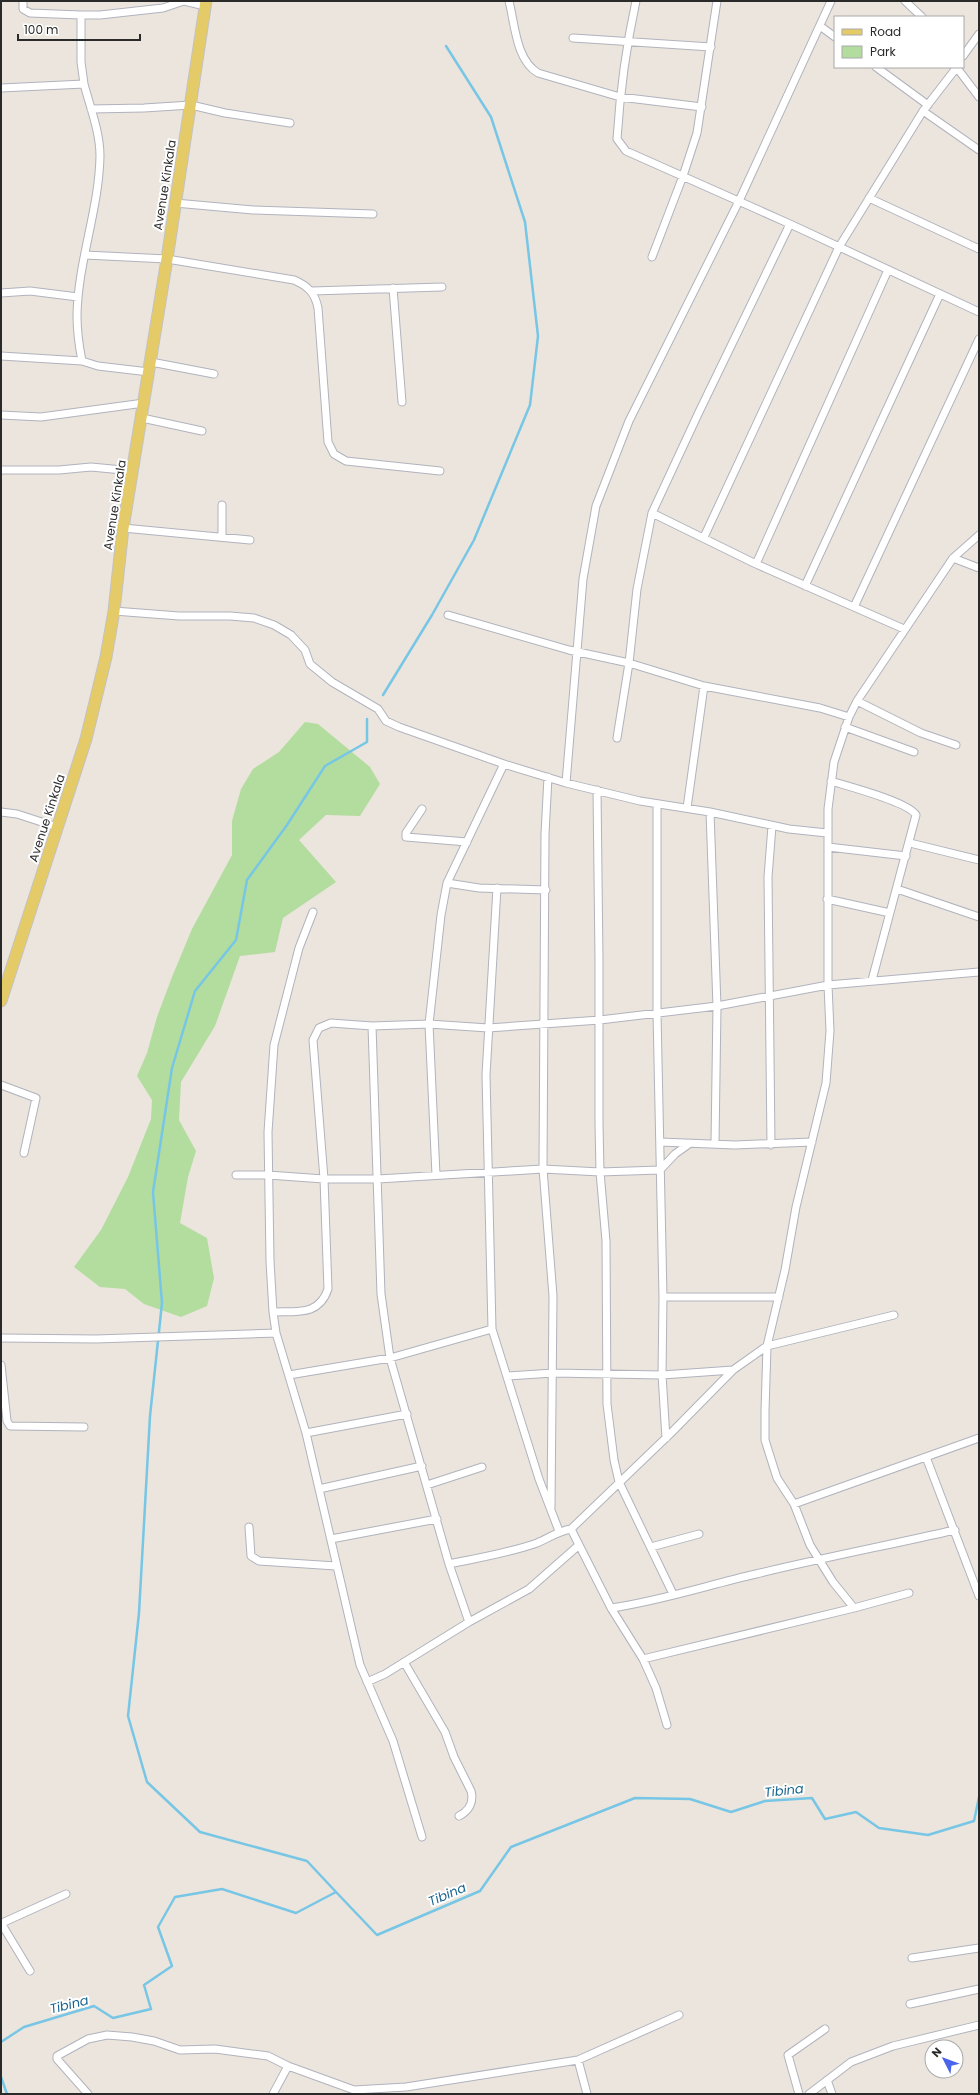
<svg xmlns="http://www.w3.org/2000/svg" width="980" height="2095" viewBox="0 0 980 2095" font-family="Poppins,sans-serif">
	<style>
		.green { fill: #b2dd9e }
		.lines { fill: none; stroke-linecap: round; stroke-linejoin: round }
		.stream { stroke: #78c6e5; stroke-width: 2.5 }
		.street-casing { stroke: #b1b3bd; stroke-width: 9 }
		.primary-casing { stroke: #c3c3c3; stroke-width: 13 }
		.street { stroke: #fff; stroke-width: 7 }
		.primary { stroke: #e5ca68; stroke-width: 11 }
		.labels { text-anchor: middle; stroke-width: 4; stroke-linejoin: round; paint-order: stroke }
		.street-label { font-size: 12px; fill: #2a2a2a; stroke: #fff }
		.water-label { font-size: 13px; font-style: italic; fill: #186590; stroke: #fff }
	</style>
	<rect width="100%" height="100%" fill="#ebe5dd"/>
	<!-- green -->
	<path class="green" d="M305 722 318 724 370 767 380 784 360 816 326 815 299 840 336 882 283 918 275 952 240 956 215 1026 181 1082 179 1120 196 1151 188 1177 180 1223 207 1238 214 1278 207 1306 181 1317 144 1304 125 1289 100 1287 74 1267 101 1230 128 1177 151 1119 152 1100 137 1076 147 1053 157 1017 172 977 192 929 232 855V821L241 789 253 769 279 752Z"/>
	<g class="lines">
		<!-- stream -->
		<path class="stream" d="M383 695 432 615 474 540 530 405 538 336 525 222 491 117 446 46
			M336 1892 307 1861 200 1832 147 1782 128 1716 139 1613 150 1416 162 1303 153 1192 172 1068 195 991 236 940 247 880 287 825 325 766 367 742V719
			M1 2042 24 2027 94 2006 113 2018 151 2009 144 1985 172 1966 158 1927 175 1897 222 1889 296 1913 336 1892 377 1935 480 1891 511 1847 635 1798 690 1799 731 1812 765 1801 812 1798 825 1819 856 1812 879 1828 928 1835 974 1821 979 1797
			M1 2077 7 2094"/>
		<!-- street casing -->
		<g class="street-casing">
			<path id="street" d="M23 1V9L30 13 81 15
				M509 1C515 25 516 60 538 73L620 97 702 107
				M636 1C626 47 620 92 617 139L626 151 790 224 979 312
				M905 1 922 17
				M820 26 835 37
				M573 38 711 47
				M963 56 979 34
				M876 67 928 105
				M957 68 979 97
				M84 84C90 107 100 132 100 156 99 210 78 261 77 315 77 331 79 346 82 361L98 366 149 372
				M1 88 84 84 81 62V15H100L163 8 184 1 205 6
				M91 109 144 108 191 105 225 113 290 123
				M923 111 979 150
				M869 198 979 249
				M175 203 253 210 373 214
				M85 255 167 259 294 280C308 286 315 293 318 308L328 442 334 454 346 461 440 471
				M652 257 683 176 697 133 717 1
				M393 288 402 402
				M312 291 442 287
				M1 293 30 291 78 297
				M1 356 82 361
				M151 362 214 374
				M1 415 41 417 144 403
				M142 418 202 431
				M1 470H59L91 467 133 471
				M652 513 756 564 904 629
				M123 528 250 540
				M222 537V505
				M704 537 839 247 923 111 957 67
				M953 558 979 568
				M756 564 888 270
				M805 586 940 294
				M854 607 979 339
				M114 611 179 616H230L254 618 274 625 291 635 305 650 310 664 332 682 378 709 386 721 399 727 504 764 566 783 640 801 710 812 789 829 827 833
				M448 615 569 650 629 663 704 686 820 708 849 717
				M857 701 921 733 956 745
				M845 727 914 752
				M617 738 629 663 637 589 652 513 699 412 790 224
				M548 777 545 834 543 1169 553 1296 551 1507
				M831 781C847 786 909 802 916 815L872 980
				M566 783 583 579 596 506 629 421 739 201 831 1
				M597 790 599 960V1124L600 1172 606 1241 607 1404 614 1460 619 1482 673 1594
				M657 804V1013L663 1297 662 1375 666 1438
				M687 808 704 686
				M422 809 406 833V837L467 842
				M1 812 17 814 57 827
				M710 812 717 1006 715 1144
				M910 843 979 860
				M828 847 906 856
				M447 883 479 888 546 890
				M497 888 486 1075 492 1329 539 1479 559 1531
				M897 889 979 917
				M827 899 890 913
				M313 912 299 948 274 1045 268 1132 270 1261 273 1312 276 1333 306 1433 360 1665 393 1741 422 1837
				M372 1026 381 1294 390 1358 449 1564 469 1622
				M1 1085 36 1098 24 1153
				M660 1142 735 1145 812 1142
				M771 1145 768 877 772 826
				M236 1175H268L324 1179H378L543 1169 600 1172 660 1170 675 1154 689 1144
				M436 1175 429 1024 441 915 447 883 504 764
				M663 1297H779
				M273 1312C297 1311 319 1316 328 1289L324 1179 313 1040 319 1028 331 1023 372 1026 429 1024 488 1028 600 1020 717 1006 828 985 979 972
				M1 1338 96 1339 276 1333
				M1 1365 7 1421 10 1426 84 1427
				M289 1375 390 1358 492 1329
				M507 1376 553 1373 662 1375 733 1370
				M306 1433 407 1414
				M926 1457 979 1596
				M427 1485 482 1467
				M319 1489 422 1466
				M794 1504 979 1438
				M249 1527 251 1556 259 1561 336 1566
				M571 1529 611 1608 643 1659 656 1688 667 1725
				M331 1539 437 1519
				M651 1547 699 1534
				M449 1564C478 1558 509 1553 537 1543 549 1538 558 1531 571 1529L671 1433 733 1370 767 1346 894 1315
				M611 1608C660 1601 708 1585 756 1574 822 1558 889 1545 955 1530
				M854 1608 833 1582 810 1545 794 1504 777 1478 765 1440V1411L767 1346 785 1270 796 1207 826 1083 830 1031 828 985V809L834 762 849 717 857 701 953 558 979 535
				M643 1659 854 1608 909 1593
				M404 1662 445 1732 454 1757 471 1791C474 1802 469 1811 459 1816
				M367 1682 385 1674 469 1622 529 1589 579 1545
				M1 1923 30 1971
				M2 1923 66 1894
				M912 1958 979 1948
				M910 2004 979 1989
				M578 2060 587 2094
				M827 2080 832 2094
				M88 2094 57 2059V2056L88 2039 107 2035 132 2037 154 2041 180 2050 215 2049 268 2056 288 2066 354 2090 406 2087 578 2060 679 2015
				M273 2094 288 2066
				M799 2094 788 2055 825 2029
				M809 2094 851 2062 893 2046 979 2025"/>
		</g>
		<!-- primary casing -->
		<g class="primary-casing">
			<path id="primary" d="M1 1001 86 739 106 657 114 611 123 528 167 259 206 1"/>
		</g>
		<!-- street -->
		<use href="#street" class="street"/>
		<!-- primary -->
		<use href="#primary" class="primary"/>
	</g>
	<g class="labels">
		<!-- street labels -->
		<g class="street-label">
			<text transform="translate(165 185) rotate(-81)" y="4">Avenue Kinkala</text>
			<text transform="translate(115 505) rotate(-81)" y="4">Avenue Kinkala</text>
			<text transform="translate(47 818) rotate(-72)" y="4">Avenue Kinkala</text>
		</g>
		<!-- water labels -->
		<g class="water-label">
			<text transform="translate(784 1790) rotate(-6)" y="5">Tibina</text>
			<text transform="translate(447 1894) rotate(-23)" y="5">Tibina</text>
			<text transform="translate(69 2004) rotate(-14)" y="5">Tibina</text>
		</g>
	</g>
	<!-- border -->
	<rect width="980" height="2095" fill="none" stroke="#2a2a2a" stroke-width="4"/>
	<!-- legend -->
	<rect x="834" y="16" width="130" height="52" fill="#ffffff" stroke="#aaaaaa"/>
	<rect x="842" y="29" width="20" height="6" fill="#e5ca68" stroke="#aaaaaa"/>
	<text x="870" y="36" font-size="12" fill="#2a2a2a">Road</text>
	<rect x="842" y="46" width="20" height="12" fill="#b2dd9e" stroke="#aaaaaa"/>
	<text x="870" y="56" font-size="12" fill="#2a2a2a">Park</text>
	<!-- north arrow -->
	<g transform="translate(944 2059) rotate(312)"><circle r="19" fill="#ffffff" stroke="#aaaaaa"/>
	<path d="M0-3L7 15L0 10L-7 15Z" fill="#4a65eb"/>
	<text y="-6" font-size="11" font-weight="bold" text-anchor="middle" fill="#2a2a2a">N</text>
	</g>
	<!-- scale -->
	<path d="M18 34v6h122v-6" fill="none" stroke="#2a2a2a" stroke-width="2"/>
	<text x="24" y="34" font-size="12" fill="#2a2a2a" stroke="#ffffff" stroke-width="3" paint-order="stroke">100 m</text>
</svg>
